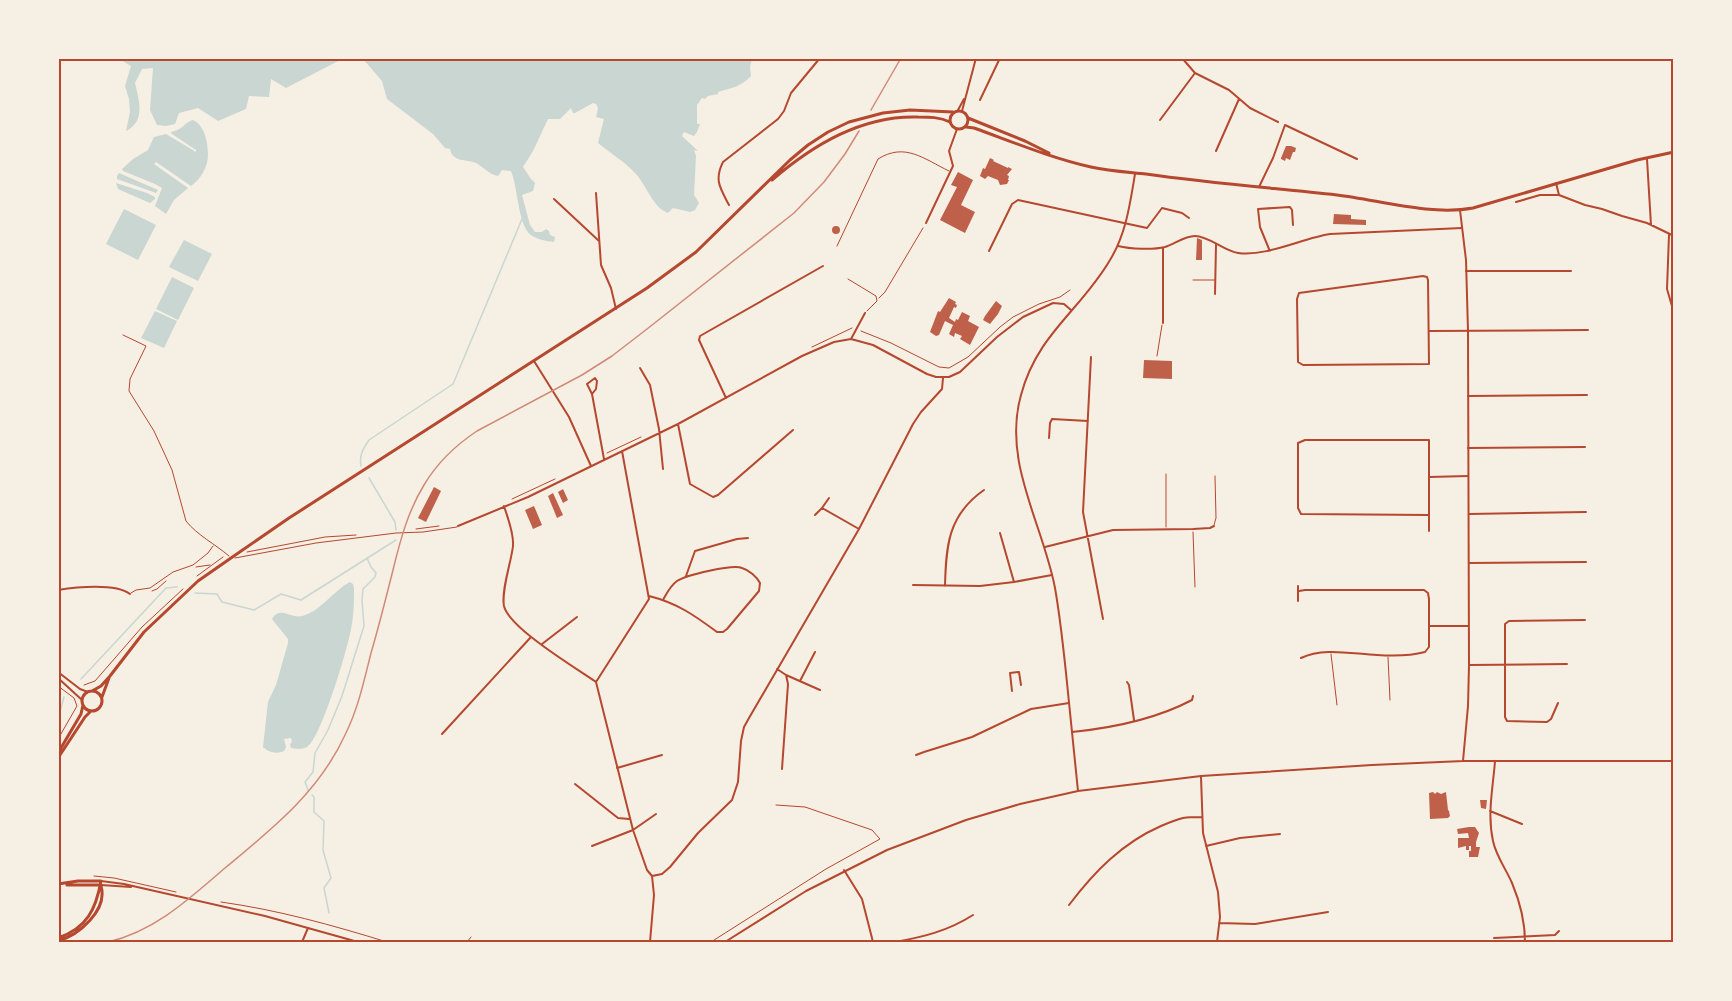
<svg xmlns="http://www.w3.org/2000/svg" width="1732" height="1001" viewBox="0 0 1732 1001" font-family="'Public Sans',sans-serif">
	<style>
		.water { fill: #c9d6d2 }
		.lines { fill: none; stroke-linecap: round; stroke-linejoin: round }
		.stream { stroke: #c9d6d2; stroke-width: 1.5 }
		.building { fill: #bf614a }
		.path { stroke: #b5482f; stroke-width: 1 }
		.service { stroke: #b5482f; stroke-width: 1 }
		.minor { stroke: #b5482f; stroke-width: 2 }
		.tertiary { stroke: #b5482f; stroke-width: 2 }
		.secondary { stroke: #b5482f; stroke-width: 3 }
		.rail { stroke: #cf8b77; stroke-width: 1.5 }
		.neatline { fill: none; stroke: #b5482f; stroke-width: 2 }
	</style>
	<rect width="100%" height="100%" fill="#f6efe4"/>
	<!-- water -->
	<path class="water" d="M119 59H342L286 88 271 79 269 97 249 96 246 109 218 121 198 108 179 113 175 124 166 126 157 125 150 110 153 68 142 69 135 83C139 100 146 121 126 131L130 112 129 99 125 86 131 66Z
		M363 59H752L750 67 751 76C741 87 731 88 718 92V94L708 96 705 99 702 98 697 105V124H700L697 132 694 136 684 132 682 136 698 151 694 150 696 156 694 195 699 203 695 210 690 212 673 208 668 213C653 208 646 184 635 173 625 162 610 153 598 143L604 119 596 117 598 108 596 104 593 103 575 113H573L571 108 560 119H548L533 151 523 167 531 179 535 183 533 191 522 195 530 225 535 232H542L546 229 549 231 550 235 555 237 554 242C547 241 538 240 531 235 518 226 518 187 511 171L502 170 498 176C488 174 484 167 476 163 469 160 462 161 456 158 451 154 452 155 450 149L445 148 433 134 387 99 382 81Z
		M193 120C206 125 210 150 207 163 204 173 199 180 191 186L156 162 154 164 188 188 174 200 166 214 155 206 162 188 155 184 123 171 122 169 133 159 148 150 154 137 166 134 196 152V150L172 134 171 132C185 129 183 123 193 120Z
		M119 173 158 190 156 193 117 179V176Z
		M116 183 147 193 155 197V199L150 203 118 189Z
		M124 209 156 225 138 260 106 244Z
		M184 240 212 254 198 281 169 267Z
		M172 277 194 288 178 320 156 309Z
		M155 311 177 321 164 348 141 338Z
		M350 582 353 584 354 588C354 602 354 616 351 629 348 648 321 737 308 746 304 750 296 749 291 748L290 744 292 742 291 738 284 739 286 747 284 751C277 754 269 753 263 747L268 702 276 685 288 643V639L272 619C280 605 291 619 302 616 320 612 334 590 350 582Z"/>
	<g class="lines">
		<!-- stream -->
		<path class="stream" d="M361 466C359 455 363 449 369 440L453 384 522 219
			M369 478 395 522 396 530
			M195 593 217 594 222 602 254 610 281 594 301 600 396 540
			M81 679 166 588 177 587
			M58 719 64 697
			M308 790 305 782 313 772 315 753 328 730 342 696 364 626 362 600 363 589 375 577 376 573 371 567 367 558
			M312 795 314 797V812L324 821 323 850 331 878 324 888 329 913
			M336 941 337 942"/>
	</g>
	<!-- building -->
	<path class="building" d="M1286 146H1291L1296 148 1295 152H1293L1290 160 1286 158 1285 161 1281 159V158Z
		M990 158 994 160 993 161 1008 168V167L1012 169 1007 175 1009 176 1008 180H1009L1007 184 1000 185 998 180 988 176 985 179 980 176 983 168 985 169Z
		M958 172 973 180 961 205 975 212 965 233 940 220 957 187 951 185Z
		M1334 214 1351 215V219L1366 220V225L1333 224Z
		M832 230a4 4 0 1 1 8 0a4 4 0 1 1-8 0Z
		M1197 238 1202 240V260H1196Z
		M949 298 956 302 955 304 957 305 956 308 954 307 949 318 955 322 956 319 958 320 962 312 970 316 968 321 979 327 970 345 960 339 962 336 955 333 954 337 949 334 953 325 945 321 939 335 936 336 930 332 938 311 940 312Z
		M996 301 1002 306 998 314 990 324 983 320 985 316Z
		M1144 360 1172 361V379L1143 378Z
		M434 487 441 491 426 522 418 518Z
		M563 489 568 500 563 503 558 492Z
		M553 493 563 515 557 518 548 496Z
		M534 506 542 525 533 529 525 510Z
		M1433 792 1435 794 1437 792 1441 794 1446 792 1448 810 1449 811 1450 816 1448 818 1430 819 1429 793Z
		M1480 800H1487L1486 809 1481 808Z
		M1469 827H1475L1479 833 1476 842V847H1480L1478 857H1469V851H1471V846H1469V850H1466V846L1458 848V838H1469L1468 833 1458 834 1457 829Z"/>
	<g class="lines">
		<!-- path -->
		<path class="path" d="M879 298 885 292 923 228
			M861 331 891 343 939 367 949 368 968 357 1000 327 1013 317 1039 304 1060 297 1070 290
			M812 347 852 328
			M607 453 641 437
			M512 499 555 479
			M416 529 439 526
			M247 552 325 537 356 535
			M196 567 210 565
			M197 576 223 557
			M152 591 157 589 166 581
			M84 685 95 681 142 627 183 589
			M58 686 74 698 77 706 58 739
			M94 876 114 878 176 892
			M221 902C278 910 332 925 387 942
			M711 942 826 869 880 839 872 830 805 807 776 805"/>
		<!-- service -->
		<path class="service" d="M837 246 878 159C905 142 924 159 949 171
			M848 279 876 296 877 301 867 311
			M1193 280H1215
			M123 335 146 346 130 379 129 391 154 431 172 470 186 521C197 535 215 544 229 556
			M1157 356 1162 325
			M1166 474V527
			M1214 525 1216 518 1215 476
			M1193 532 1195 587
			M235 558 316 543 396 533 423 532 457 527
			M131 593 136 590 150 588 173 572 193 565 208 553 213 546
			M1331 654 1337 705
			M1388 657 1390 700
			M467 942 471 937"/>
		<!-- minor -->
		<path class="minor" d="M1182 58 1195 73 1229 90 1250 108 1278 122
			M980 100 1000 58
			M1160 120 1195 73
			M1216 151 1239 99
			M1647 159 1651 225
			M1556 183 1559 195
			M1259 187 1273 158 1285 125 1357 159
			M596 193 601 265 611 288 616 309
			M554 199 599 241
			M1516 202 1540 195H1559L1585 205 1602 209 1622 216 1647 223 1674 236
			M729 205C720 188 714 180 723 162L778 119 784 111 791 93 820 58
			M926 223 953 166 949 151 957 129
			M1669 235 1667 289 1674 313
			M1118 246C1130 249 1153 250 1165 247 1175 244 1184 236 1195 236 1209 236 1224 251 1238 253 1266 257 1303 238 1330 234L1462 228
			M1269 249 1260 227 1258 209 1290 207 1292 210 1293 225
			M989 251 1012 204 1018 200 1147 228 1162 208 1182 213 1189 218
			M1466 271H1571
			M1423 276 1427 277 1428 280 1429 364 1303 365 1298 362 1297 299 1299 293Z
			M1215 294 1216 245
			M1163 323V248
			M1429 331 1588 330
			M851 339 865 313
			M1091 357 1083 512 1103 619
			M534 361 569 417 591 466
			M640 368 650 385 659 429 663 469
			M592 394 587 384 595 378 597 381 596 389 592 394 604 459
			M1468 396 1587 395
			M726 398 699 340 700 336 823 266
			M678 424 690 484 713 497 718 495 793 430
			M1049 438 1050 423 1052 419 1088 421
			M1468 448 1585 447
			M1429 477 1468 476
			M829 498 822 508 859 529
			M504 506C508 519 514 533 513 546 511 563 501 591 504 606 509 628 576 668 596 682L633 830 647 870 652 876 654 895 650 942
			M1469 514 1586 512
			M815 515 822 508
			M1429 515 1301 514 1298 508V443L1305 440H1429V531
			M458 526 528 497 678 424 802 356 834 342 851 339 873 345 927 374 936 377H949L960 372 997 337 1023 317 1053 303 1064 304 1071 310
			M1000 533 1014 582
			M1045 547 1113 530 1193 529 1210 528 1214 526
			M1469 563 1586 562
			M686 576 695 551 737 539 748 538
			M913 585 980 586 1014 582 1052 575
			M945 586C946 546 948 515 984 490
			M1298 586V601
			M58 590C76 587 116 583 130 594
			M1299 591 1305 590H1424L1428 593 1429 599V647L1425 652C1410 656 1392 656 1377 655 1353 654 1323 647 1301 658
			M649 596C677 603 694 615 717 632H723L727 629 759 591 760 583C757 577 749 570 742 568 733 564 686 575 677 581 670 586 667 593 663 600
			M1429 626H1468
			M542 644 577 617
			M1469 665 1567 664
			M777 669 786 675 788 684 782 769
			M786 675 820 690
			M800 681 815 652
			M596 682 649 599 622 451
			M1127 682 1129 685 1134 720
			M1012 691 1010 673 1019 672 1021 685
			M1558 703 1551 719 1547 722 1507 721 1505 717V624L1509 621 1585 620
			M1072 732C1112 728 1156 719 1192 700L1193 696
			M442 734 531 637
			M916 755 924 752 972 737 1031 709 1069 703
			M1495 761C1493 788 1487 814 1493 841 1496 856 1506 869 1512 883 1520 902 1525 922 1525 942
			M617 768 662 755
			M1201 777 1203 833 1218 892 1220 917 1217 942
			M575 784 618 818 629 819
			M1490 811 1522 824
			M592 846 633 830 656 814
			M1206 846 1240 838 1280 834
			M844 870 862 899 873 942
			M652 876 662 874 670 867 698 833 732 800 738 782 741 741 744 727 749 718 859 529 913 424 921 412 942 389 943 378
			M1069 905C1094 872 1122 843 1161 826 1168 823 1175 820 1183 818 1189 817 1196 817 1202 817
			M1219 923 1255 924 1328 912
			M1494 938 1555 935 1559 931
			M302 942 308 928
			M895 942C923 937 948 931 973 915"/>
		<!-- tertiary -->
		<path class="tertiary" d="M958 110 964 99
			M962 111 976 58
			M1460 210 1466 260 1468 331 1469 665 1468 706 1463 761
			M58 672 80 689 88 692
			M58 678 82 700
			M1078 791C1074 752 1070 713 1066 673 1063 645 1060 616 1055 588 1043 524 1002 462 1021 395 1037 334 1081 310 1110 260 1126 234 1130 204 1135 174
			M101 881 124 884 265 916 358 942
			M101 885 131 887
			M725 942 806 891 887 850 966 820 1020 804 1078 791 1201 776 1372 765 1463 761H1674"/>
		<!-- secondary -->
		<path class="secondary" d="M950 120a9 9 0 1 1 18 0a9 9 0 1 1-18 0Z
			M968 118 1025 141 1049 153
			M966 127 974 128C1013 142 1051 158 1091 167 1109 171 1127 172 1146 174 1209 183 1273 188 1337 195 1379 200 1431 216 1473 208L1637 160 1674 152
			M772 180C813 145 862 115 918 117 929 117 940 117 950 122
			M92 691 101 686 110 676 144 632 198 581 231 558 289 518 647 288 696 252 790 160 808 145 828 132 849 122 883 113 910 110 953 112
			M82 701a10 10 0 1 1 20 0a10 10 0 1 1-20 0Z
			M102 697 109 678
			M58 753 81 714 83 705
			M58 758 85 717 91 711
			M58 884 78 881H101C96 909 87 928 58 938
			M67 885H101
			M58 941C79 935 108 910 101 886"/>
		<!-- rail -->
		<path class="rail" d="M871 110 901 58
			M108 942C155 931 189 899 225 868 272 829 319 792 345 735 358 709 364 681 371 653 379 626 386 598 393 570 400 541 408 511 424 485 437 463 456 445 477 431L582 375 612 356 647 329 794 213 824 182 845 154 859 131"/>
	</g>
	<!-- border -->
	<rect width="1732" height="1001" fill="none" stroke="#f6efe4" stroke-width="120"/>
	<rect x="60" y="60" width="1612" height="881" class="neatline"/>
</svg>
